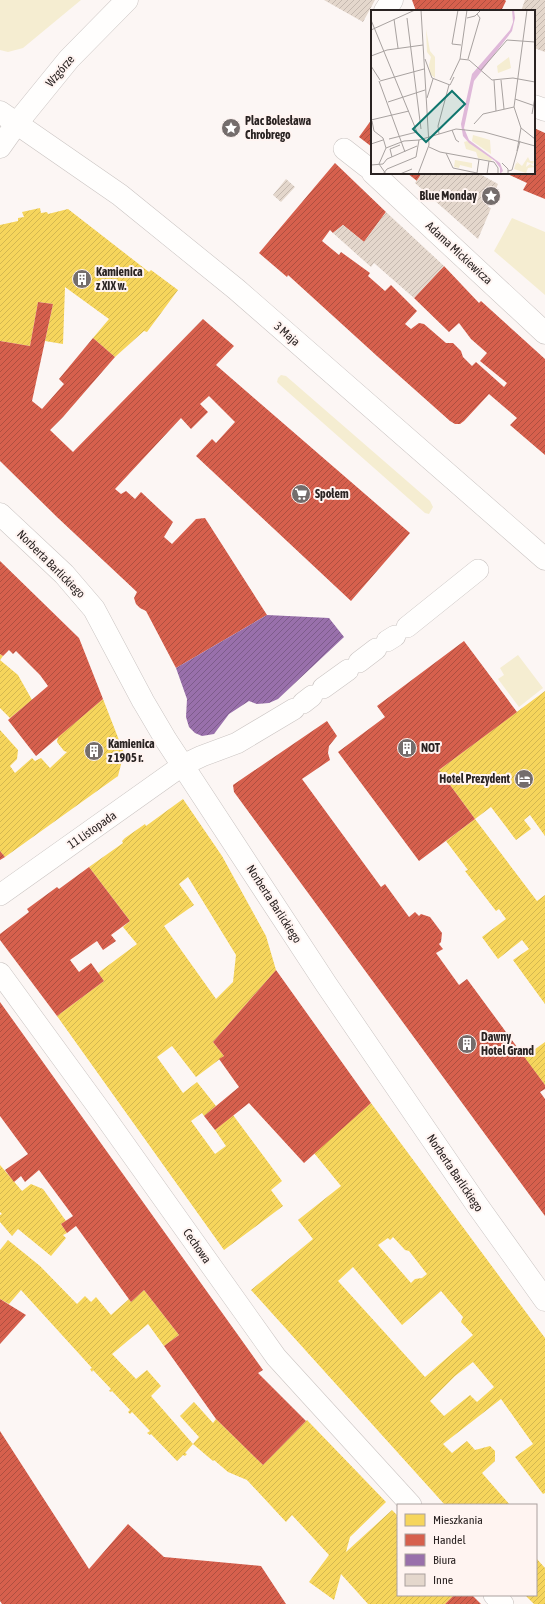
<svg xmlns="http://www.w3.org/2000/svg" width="545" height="1604" viewBox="0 0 545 1604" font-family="'Asap Condensed',sans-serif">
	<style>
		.grass { fill: #f5edd1 }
		.homes { fill: url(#homes-hatch); fill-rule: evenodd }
		.shops { fill: url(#shops-hatch) }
		.offices { fill: url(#offices-hatch) }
		.building { fill: url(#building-hatch) }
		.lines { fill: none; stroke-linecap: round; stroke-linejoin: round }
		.pedestrian-casing { stroke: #cac4c2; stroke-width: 22 }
		.minor-casing { stroke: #cac4c2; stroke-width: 23 }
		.tertiary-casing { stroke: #cac4c2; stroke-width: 23 }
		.secondary-casing { stroke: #cac4c2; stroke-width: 23 }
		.pedestrian { stroke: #fffefd; stroke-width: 21 }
		.minor { stroke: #fffefd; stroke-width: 22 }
		.tertiary { stroke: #fffefd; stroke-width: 22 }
		.secondary { stroke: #fffefd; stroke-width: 22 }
		.labels { text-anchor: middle; stroke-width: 4; stroke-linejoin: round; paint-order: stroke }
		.street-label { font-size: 12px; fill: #2a2322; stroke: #fff4f1 }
		.poi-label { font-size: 12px; font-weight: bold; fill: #2a2322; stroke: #fff4f1; text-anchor: start }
		.inset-road { fill: none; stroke: #a8a2a0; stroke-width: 1 }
		.view { fill: #0f766e; fill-opacity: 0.15; stroke: #0f766e; stroke-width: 2 }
		.inset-edge { fill: none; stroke: #2a2322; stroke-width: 2 }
	</style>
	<defs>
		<pattern id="homes-hatch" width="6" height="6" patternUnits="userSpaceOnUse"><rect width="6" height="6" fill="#f6d55c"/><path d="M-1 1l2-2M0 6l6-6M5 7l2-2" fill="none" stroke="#d3b750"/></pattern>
		<pattern id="shops-hatch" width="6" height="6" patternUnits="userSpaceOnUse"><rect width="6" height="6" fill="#d6604d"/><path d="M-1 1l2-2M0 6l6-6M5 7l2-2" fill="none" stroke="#ae4f40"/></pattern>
		<pattern id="offices-hatch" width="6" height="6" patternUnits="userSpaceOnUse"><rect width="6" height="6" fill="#9970ab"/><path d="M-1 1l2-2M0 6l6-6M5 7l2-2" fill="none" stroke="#7d5c8b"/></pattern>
		<pattern id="building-hatch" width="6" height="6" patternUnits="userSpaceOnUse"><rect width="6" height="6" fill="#e4d7cc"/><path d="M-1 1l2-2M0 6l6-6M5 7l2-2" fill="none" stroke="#c4b8af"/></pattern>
	</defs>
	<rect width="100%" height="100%" fill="#fcf6f4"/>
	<!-- grass -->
	<path class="grass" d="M0 0H81L23 48 8 52 0 50Z
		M512 218 545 232V295L494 251Z
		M281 375 286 376 430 501 433 507 429 514 425 513 280 385 277 382 278 378Z
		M518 655 543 688 519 707 498 679 504 675 500 668Z"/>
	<!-- homes -->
	<path class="homes" d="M40 208 41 213 47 212 48 214 68 209 149 272 151 270 178 290 147 332 144 331 115 357 93 338 109 319 65 287 63 344 45 341 53 304 38 302 30 346 0 341V225L18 221V218L24 217 22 212Z
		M0 654 3 656 0 660 18 675 32 700 10 718 0 708Z
		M545 691V836L530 815 524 820 531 829 516 840 491 807 475 819 537 901 545 895V1004L513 960 529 949 522 940 498 959 482 937 506 919 499 909 496 911 465 871 468 870 446 841 475 819 439 770Z
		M103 699 124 753 118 776 5 857 0 851V730L18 750 17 759 10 766 15 773 32 758 35 761 41 758 50 768 67 752 64 751 57 742 58 737Z
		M183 799 222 856 266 936 276 970 213 1042 224 1056 196 1077 172 1046 157 1057 183 1093 197 1082 216 1106 204 1116 202 1113 191 1121 215 1154 226 1146 215 1130 233 1115 282 1181 271 1190 283 1206 224 1250 57 1016 104 981 98 973 137 944 123 927 130 921 89 867 123 843 122 841 125 838 145 824 146 826ZM188 877 236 955 233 982 216 999 164 926 194 905 179 884Z
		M545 1042V1085L524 1057Z
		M371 1103 545 1338V1493L543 1494 515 1457 533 1444 501 1399 443 1444 452 1453 467 1441 475 1450 490 1446 495 1451V1461L482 1473 510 1505H445L251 1290 313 1239 298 1220 341 1186 314 1153ZM393 1237 405 1250 409 1251 427 1274 422 1278 415 1279 411 1283 378 1245 388 1238 390 1240ZM353 1267 402 1325 441 1291 463 1317 461 1322 473 1335 425 1377 338 1281ZM473 1362 494 1387 477 1402 470 1395 444 1416 430 1401 455 1376Z
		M0 1165 22 1191 31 1184 43 1189 66 1221 61 1224 67 1233 63 1235 66 1238 51 1256 18 1229 12 1236 0 1222V1215L2 1214 0 1212Z
		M8 1240 40 1266 77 1304 85 1296 91 1302 96 1297 111 1315 129 1299 131 1302 144 1290 179 1335 164 1346 148 1324 112 1354 136 1379 147 1370 161 1386 151 1396 193 1444 185 1453 187 1454 185 1456 183 1455 177 1461 151 1434 150 1435 147 1433 150 1431 132 1412 130 1414 128 1412 130 1410 112 1391 111 1392 109 1391 111 1389 93 1370 92 1372 90 1369 92 1368 21 1290 9 1304 0 1299V1250Z
		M194 1402 213 1423 216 1419 263 1465 307 1420 386 1502 350 1537 346 1552 392 1510 398 1516V1595H454L445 1604H368L341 1574 334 1600 309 1582 329 1555 292 1515 286 1522 247 1480 228 1472 214 1460 213 1461 193 1444 199 1437 180 1416Z
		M536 1558 545 1568V1604H534L525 1595H536Z"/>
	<!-- shops -->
	<path class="shops" d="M412 0H505L506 1 501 11H416Z
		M372 119V147L359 137Z
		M534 128 545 133V199L523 190 527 183 505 173H534Z
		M335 163 386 212 364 242 343 225 333 233 330 230 322 241 339 255 341 252 370 273 368 276 385 291 391 285 417 311 405 324 411 329 419 323 424 324 446 343H453L461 351 463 357 472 366 476 362 504 387 507 383 480 361 487 353 471 339 459 323 449 332 414 298 444 266 479 303 481 301 545 359V455L510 425 517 418 489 394 464 421 460 424H455L450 421 377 356 288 275 287 277 259 253Z
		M407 173H422L417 181Z
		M38 302 53 304 32 401 42 409 64 384 59 379 93 338 115 357 63 417 50 430 73 452 203 319 234 346 216 365 410 533 351 601 196 456 212 439 216 443 235 422 209 396 200 404 208 412 191 429 181 418 115 489 121 494 126 491 135 499 141 492 173 522 164 537 172 544 196 519 205 518 267 615 176 668 146 611 140 608 136 604 134 598 137 592 58 518 0 461V341L30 346Z
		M0 561 79 638 103 699 36 756 8 720 48 686 40 675 16 651 13 654 9 650 3 656 0 654Z
		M464 641 517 712 439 770 475 819 419 861 338 752 385 717 377 706Z
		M327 721 337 736 329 746 328 753 330 760 302 779 381 887 385 884 409 917 415 912 419 916 421 914 430 917 442 933 441 942 439 944 443 949 436 953 459 985 467 979 545 1085V1089L540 1092 545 1099V1216L234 792 233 785Z
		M0 851 5 857 0 860Z
		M89 867 130 921 111 935 116 941 103 950 97 941 70 960 79 972 91 963 104 981 57 1016 0 940V934L29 912 27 909 57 887 59 889Z
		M276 970 371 1103 304 1163 249 1103 215 1130 204 1116 239 1087 219 1059 224 1056 213 1042Z
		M0 1002 263 1370 258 1373 306 1421 263 1465 216 1419 164 1346 179 1335 144 1290 131 1302 76 1226 67 1233 61 1224 73 1216 39 1170 25 1182 21 1176 14 1182 5 1170 28 1154 0 1116Z
		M0 1299 26 1315 0 1344Z
		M0 1431 89 1569 128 1524 164 1557 261 1566 286 1604H2L0 1601Z
		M454 1595H472L481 1604H445Z"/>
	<!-- offices -->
	<path class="offices" d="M267 615 329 618 344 637 278 699 269 703 257 704 249 701 229 714 214 734 202 736 195 733 189 727 186 717 187 699 176 668Z"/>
	<!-- building -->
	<path class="building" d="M324 0H375L363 22Z
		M525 0H545V52L534 48V11H521Z
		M422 173H478L498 184 488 207 491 208 478 239 415 183Z
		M286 179 295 187 281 202 273 195Z
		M386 212 444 266 414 298 374 263 371 267 333 233 343 225 364 242Z"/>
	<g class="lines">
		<!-- pedestrian casing -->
		<g class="pedestrian-casing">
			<path id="pedestrian" d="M344 149 367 167
				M407 627 478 570
				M387 641 395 636
				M359 662 376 649
				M323 688 348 670
				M303 703 312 696
				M0 895 183 765 202 756 237 743 294 709
				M0 973 103 1114 276 1357 411 1505
				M494 1595 503 1604"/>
		</g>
		<!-- minor casing -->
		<g class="minor-casing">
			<path id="minor" d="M385 11 392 0
				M534 106 545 110
				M17 123 69 59 127 0
				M373 173 545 333
				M0 514 64 574 94 609 143 701 166 740 326 984 477 1205 545 1300"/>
		</g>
		<!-- tertiary casing -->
		<g class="tertiary-casing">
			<path id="tertiary" d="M0 147 17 123"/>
		</g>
		<!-- secondary casing -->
		<g class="secondary-casing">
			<path id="secondary" d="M0 112 120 195 236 289 545 559"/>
		</g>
		<!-- pedestrian -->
		<use href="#pedestrian" class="pedestrian"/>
		<!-- minor -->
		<use href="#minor" class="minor"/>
		<!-- tertiary -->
		<use href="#tertiary" class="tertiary"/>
		<!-- secondary -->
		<use href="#secondary" class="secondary"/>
	</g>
	<!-- icons -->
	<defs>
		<g id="sight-disc" transform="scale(1)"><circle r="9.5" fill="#746d6c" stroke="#fff4f1"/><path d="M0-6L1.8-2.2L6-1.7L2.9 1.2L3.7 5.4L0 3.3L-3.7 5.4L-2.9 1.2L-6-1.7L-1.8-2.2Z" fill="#fff"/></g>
		<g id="building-disc" transform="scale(1)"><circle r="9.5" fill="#746d6c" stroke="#fff4f1"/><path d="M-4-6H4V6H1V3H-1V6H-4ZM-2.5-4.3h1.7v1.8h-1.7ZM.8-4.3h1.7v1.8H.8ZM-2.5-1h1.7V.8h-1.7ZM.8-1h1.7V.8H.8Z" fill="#fff"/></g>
		<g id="supermarket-disc" transform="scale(1)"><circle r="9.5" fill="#746d6c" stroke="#fff4f1"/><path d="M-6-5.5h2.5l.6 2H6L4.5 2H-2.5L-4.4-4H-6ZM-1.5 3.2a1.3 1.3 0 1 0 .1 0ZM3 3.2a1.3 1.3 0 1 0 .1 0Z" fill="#fff"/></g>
		<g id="hotel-disc" transform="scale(1)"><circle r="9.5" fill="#746d6c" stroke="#fff4f1"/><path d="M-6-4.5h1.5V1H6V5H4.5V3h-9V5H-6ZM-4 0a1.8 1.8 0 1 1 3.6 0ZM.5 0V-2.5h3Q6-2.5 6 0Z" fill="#fff"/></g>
	</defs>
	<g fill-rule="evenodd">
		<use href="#sight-disc" x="231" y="128"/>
		<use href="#sight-disc" x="491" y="196"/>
		<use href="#building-disc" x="82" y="279"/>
		<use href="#supermarket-disc" x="301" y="494"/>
		<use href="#building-disc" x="407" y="748"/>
		<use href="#building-disc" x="94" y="751"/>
		<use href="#hotel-disc" x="524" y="779"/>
		<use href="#building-disc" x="467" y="1044"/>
	</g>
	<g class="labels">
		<!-- street labels -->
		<g class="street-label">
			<text transform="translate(60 71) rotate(-50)" y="4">Wzgórze</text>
			<text transform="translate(459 253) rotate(43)" y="4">Adama Mickiewicza</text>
			<text transform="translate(287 334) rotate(41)" y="4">3 Maja</text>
			<text transform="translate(51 564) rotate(45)" y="4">Norberta Barlickiego</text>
			<text transform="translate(92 830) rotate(-35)" y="4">11 Listopada</text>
			<text transform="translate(274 904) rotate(57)" y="4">Norberta Barlickiego</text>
			<text transform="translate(455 1173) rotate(56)" y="4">Norberta Barlickiego</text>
			<text transform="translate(197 1246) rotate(55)" y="4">Cechowa</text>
		</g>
		<!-- poi labels -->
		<g class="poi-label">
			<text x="245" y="125">Plac Bolesława<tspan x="245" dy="14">Chrobrego</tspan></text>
			<text x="477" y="200" text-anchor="end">Blue Monday</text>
			<text x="96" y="276">Kamienica<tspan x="96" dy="14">z XIX w.</tspan></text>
			<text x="315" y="498">Społem</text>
			<text x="108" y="748">Kamienica<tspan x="108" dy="14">z 1905 r.</tspan></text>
			<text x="421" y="752">NOT</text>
			<text x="510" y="783" text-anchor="end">Hotel Prezydent</text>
			<text x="481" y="1041">Dawny<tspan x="481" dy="14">Hotel Grand</tspan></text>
		</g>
	</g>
	<!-- overview -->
	<g transform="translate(371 10)">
		<rect width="164" height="164" fill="#fcf6f4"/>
		<path d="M157 147 159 151H163L162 154 156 152 155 157 159 154 164 157 157 158 155 163 143 159 145 153 147 154 145 151 151 156ZM84 150 101 153V158L89 155 88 158 83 157Z" fill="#f5edd1"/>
		<path d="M55 19 59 41 64 47V68L59 64 58 55 60 47 56 42ZM102 125 119 130 120 144 101 131ZM96 131 121 149 120 151 107 148 105 142 95 139 93 132Z" fill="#f5edd1"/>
		<path d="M138 47 140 58 127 63 126 56Z" fill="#f5edd1"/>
		<path d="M141 0H143L144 8 141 21 103 71 93 118 98 130 129 153 132 161 129 164V158L124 151 98 133 92 126 90 114 101 64 139 20 142 12Z" fill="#dfb8d9"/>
		<path class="inset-road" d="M87 0 81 34 90 35M156 0 143 97 150 118 164 129M36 8 50 119M96 8 104 6 109 1M23 9 27 38M0 10 46 122 18 129M0 20 44 0M0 46 16 40 52 35M54 49 61 68 79 75 83 67M89 49 98 50 121 70 142 68 164 72M97 49 109 8 106 4M0 56 9 70M110 60 136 30 164 32M79 70 89 49 96 0M123 70 125 101M130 70 133 99M8 71 34 142M9 71 53 59M56 88 62 69M144 89 164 96M17 92 54 80M161 104 164 87M0 110 38 101M1 111 3 121 12 128 15 138M103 114 112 104 143 97M81 120 85 130 88 132M68 124 67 116 78 75M0 134 12 130M58 137 69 142 123 152 127 158V164M15 138 33 131 48 130M146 141 150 118M75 143 82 158 106 163M21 147 19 139 29 135M131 153 137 159V164M8 154 15 138M8 154 15 164M12 154 16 149 46 136M0 155 12 154M137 161 141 160 149 131M106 163 108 149M12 164 16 159 45 147 48 130 85 119 113 122 164 136M29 164 41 159M47 164 58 135 50 0M116 164 118 151"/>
		<path class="view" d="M81 81 94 94 55 132 42 119Z"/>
		<rect width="164" height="164" class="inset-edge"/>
	</g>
	<!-- legend -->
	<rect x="397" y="1504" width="140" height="92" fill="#fff4f1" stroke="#aaa09e"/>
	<rect x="405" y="1514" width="20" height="12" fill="#f6d55c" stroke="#aaa09e"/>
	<text x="433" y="1524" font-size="12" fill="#2a2322">Mieszkania</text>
	<rect x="405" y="1534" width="20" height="12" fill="#d6604d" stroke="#aaa09e"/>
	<text x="433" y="1544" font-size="12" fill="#2a2322">Handel</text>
	<rect x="405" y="1554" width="20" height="12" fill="#9970ab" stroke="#aaa09e"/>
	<text x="433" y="1564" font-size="12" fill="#2a2322">Biura</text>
	<rect x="405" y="1574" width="20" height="12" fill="#e4d7cc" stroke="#aaa09e"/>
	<text x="433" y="1584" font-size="12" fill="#2a2322">Inne</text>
</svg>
